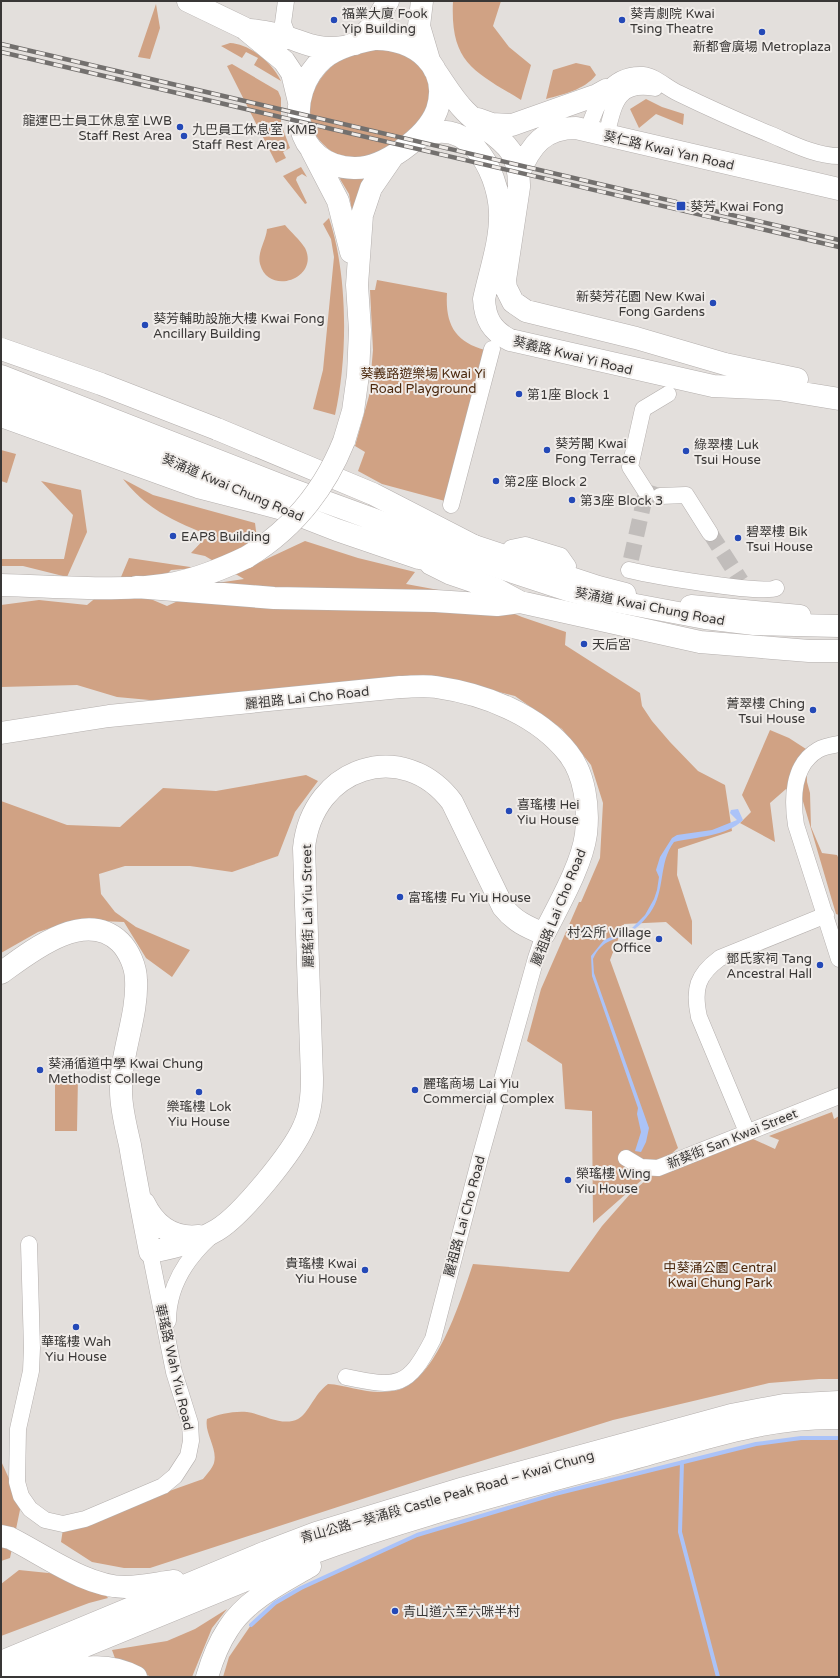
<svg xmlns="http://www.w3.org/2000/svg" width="840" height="1678" viewBox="0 0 840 1678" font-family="'Varela Round','Noto Sans TC',sans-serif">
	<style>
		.green { fill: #d0a284 }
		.water { fill: #abc3f8 }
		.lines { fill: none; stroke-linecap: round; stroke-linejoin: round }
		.stream { stroke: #abc3f8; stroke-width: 4 }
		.street-tunnel { stroke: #c1bdbb; stroke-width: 16; stroke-dasharray: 16 8; stroke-linecap: butt }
		.street-casing { stroke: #b4afad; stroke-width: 17 }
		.secondary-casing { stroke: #b4afad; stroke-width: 23 }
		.primary-casing { stroke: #b4afad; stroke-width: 23 }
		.highway-casing { stroke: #b4afad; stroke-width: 23 }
		.street { stroke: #fff; stroke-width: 16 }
		.secondary { stroke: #fff; stroke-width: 22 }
		.primary { stroke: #fff; stroke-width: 22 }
		.highway { stroke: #fff; stroke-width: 22 }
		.rail-casing { stroke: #73706e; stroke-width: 4.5 }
		.rail { stroke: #f0ece9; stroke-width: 3; stroke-dasharray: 9; stroke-linecap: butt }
		.secondary-bridge-casing { stroke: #b4afad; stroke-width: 23; stroke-linecap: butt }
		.highway-bridge-casing { stroke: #b4afad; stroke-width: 23; stroke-linecap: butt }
		.secondary-bridge { stroke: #fff; stroke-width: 22 }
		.highway-bridge { stroke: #fff; stroke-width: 22 }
		.poi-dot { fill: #2449b7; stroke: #f0ece9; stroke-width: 1.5 }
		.labels { text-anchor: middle; stroke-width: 4; stroke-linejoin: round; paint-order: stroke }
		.poi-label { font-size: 13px; fill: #393736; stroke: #f0ece9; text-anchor: start }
		.street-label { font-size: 13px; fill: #393736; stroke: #f0ece9 }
		.park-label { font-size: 13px; fill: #4a270c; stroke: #f0ece9 }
	</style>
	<rect width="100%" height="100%" fill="#e3dfdc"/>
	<!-- green -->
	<path class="green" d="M453 1H501L493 26 509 47 531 65 521 100C474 71 450 63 453 1Z
		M156 4 160 28 150 59 138 57Z
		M230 43C250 44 273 63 281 81L254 65 258 58 246 52 242 58 221 46Z
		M376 49C382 49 389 49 394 50 418 59 436 79 427 106 419 128 392 148 371 155 361 159 351 158 341 155 334 154 328 149 323 144 300 121 309 87 331 67 342 56 361 52 376 49Z
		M576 63 590 66 596 75C584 90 564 94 546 99L553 70Z
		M232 64 278 91 281 98V124L290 148 283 152 286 158 276 163 227 66Z
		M646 99 662 107 684 114 683 125 656 114 639 128 630 109Z
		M301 167 307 177 302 174 297 177 296 180 307 203 305 204 283 176Z
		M341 177 366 179 353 217 349 194 340 179Z
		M329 218C348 275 348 357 335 415L313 409 323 370 334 257 331 239 323 224Z
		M285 225C291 232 300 240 305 248 320 278 269 297 260 264 257 252 266 241 267 229Z
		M377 280 447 293C445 324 455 342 485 350L445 501 382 484 358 471 365 452 355 446 369 396 373 350 370 290H375Z
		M1 450 16 454 7 483 1 481Z
		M123 479 153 495 255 523 260 562 305 541 358 558 415 572 406 584 471 596 522 617 566 632 565 645 640 693 642 706 652 721 670 742 698 771 725 785 732 831 678 849 677 875 692 921V945L666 922 624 924 610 960 678 1148 593 1223 592 1111 565 1109 562 1064 527 1041 541 989 579 902H581L600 858 603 803 591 765 562 729 515 696 439 677H392L275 690 193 704 117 697 77 685 1 687V605L39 600 87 605 121 577 129 558 197 568 171 570 146 597 167 606 217 583 244 579 205 556 191 553 208 535C172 520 148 510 123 479Z
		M41 481 81 490 87 532 67 577 23 566H1V559H64L73 515Z
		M770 730 789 738 806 749 807 782 810 793 811 827 822 853 837 855 839 859V915L836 914 802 798 786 789 770 803 775 842 740 823 751 812 742 795Z
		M306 775 318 781 295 812 278 856 232 872 190 866H125L99 874 101 894 115 912 136 927 190 950 172 977 146 958 124 922 76 920 38 932 1 953V801L67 825 120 827 163 788 216 791Z
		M55 1076H78L77 1131H55Z
		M832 1112 834 1119 839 1116V1379H819L769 1383 613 1420 430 1477 150 1568H124L92 1562 61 1542 63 1529 203 1479C206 1475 212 1469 214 1463 218 1448 204 1433 207 1419 219 1414 233 1411 247 1412 263 1414 282 1427 298 1419 309 1413 314 1394 328 1384 346 1385 365 1393 383 1392 388 1391 396 1391 401 1389 438 1375 461 1299 473 1264L569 1272 602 1226 631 1193 652 1175 753 1139 775 1149 779 1140 769 1136Z
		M801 1438H839V1677H223L229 1657 251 1625 275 1603 343 1568 417 1535 555 1494 724 1451 756 1444Z
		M1 1461 21 1505 10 1558 1 1561Z
		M19 1570 58 1574 103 1592 108 1598 89 1603 1 1636V1584Z
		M227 1609 212 1628 192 1677H151L135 1668 116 1661 112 1650 167 1641 195 1629Z"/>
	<!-- water -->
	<path class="water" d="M738 809 743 820C728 836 695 837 674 842 658 863 666 891 650 913 645 919 640 926 633 930 616 942 603 937 593 959L594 973 649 1128 646 1142 641 1152 635 1151 641 1132 637 1114 638 1108 592 976 591 956 604 940 632 928 645 915 654 899 657 890 659 877 656 870 660 857 672 838 677 835 712 830 737 820 730 813 731 810Z"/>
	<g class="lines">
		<!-- stream -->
		<path class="stream" d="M682 1462 680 1532 718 1677
			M251 1625 275 1603 301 1588 417 1535 555 1494 756 1444 801 1438H839"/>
		<!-- street-tunnel -->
		<path class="street-tunnel" d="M710 533 741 581
			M631 559 646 492 659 496"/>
		<!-- street casing -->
		<g class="street-casing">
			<path id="street" d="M286 1 283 23 289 39
				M588 131C596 104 609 73 643 75 655 76 667 88 678 93 709 108 740 122 772 135 793 144 816 156 839 156
				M606 136C614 105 616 81 655 88
				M646 492 630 467 643 409 668 394
				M660 496 686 495 710 533
				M451 505 492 349
				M511 548 525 545 561 556 568 566
				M629 570C650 575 763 595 776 588
				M839 744C833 745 823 747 818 750 792 765 792 800 796 825L839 959
				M747 1132 699 1017C693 989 697 975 720 958L826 915
				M626 1158 641 1167 658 1168 839 1096
				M29 1244 32 1348 31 1371 18 1429 17 1482 21 1496 30 1509 45 1520 63 1524 85 1519 163 1486 175 1476 188 1456 191 1441 190 1423 174 1372 150 1252
				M168 1321C168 1288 186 1259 210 1237
				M346 1377C398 1388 408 1388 433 1339L480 1158 536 958 544 934"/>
		</g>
		<!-- secondary casing -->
		<g class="secondary-casing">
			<path id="secondary" d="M188 1 244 28 284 61 292 73 299 102
				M422 1 419 26 429 60
				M245 29C256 31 268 32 280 35 305 42 315 51 344 47
				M375 39C414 38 451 66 437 110 427 137 383 169 354 168 293 167 282 94 324 58 338 47 358 42 375 39Z
				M355 44 375 23 388 1
				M434 69C444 83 453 99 465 111 492 139 520 140 519 187L505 280 506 288 513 302 526 311 636 338 725 364 797 379
				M478 119 492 124 512 125 597 95 606 90
				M415 140C465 110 498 168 500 212 501 241 490 271 484 299 485 319 492 331 510 340L713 386 778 389 839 399
				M312 151 338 201 351 252
				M519 173C531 145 544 128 576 128L839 189
				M344 441 353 411 358 375 360 330 357 285 362 215 371 188 393 156
				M456 542 474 546 598 587 625 594
				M431 564 449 573 496 589 520 602 700 642 809 651H839
				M1 585C55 586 123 593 175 583 200 578 224 568 247 557
				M136 587 274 598 435 601 497 605 520 602
				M691 606 800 616
				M1 733 109 716 400 687C411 687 424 685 436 687 484 694 537 714 568 753 585 774 589 808 586 834 582 865 558 906 544 934 527 927 514 921 503 907L452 802C403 737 312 767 304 848L312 1078C312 1095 311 1111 304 1126 293 1152 241 1216 217 1230 197 1242 173 1248 150 1252 143 1216 136 1181 130 1145 126 1127 121 1109 121 1091 120 1054 138 1016 136 980 136 967 129 951 120 942 85 908 31 951 1 973
				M144 1203C155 1226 173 1239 199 1236"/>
		</g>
		<!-- primary casing -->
		<g class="primary-casing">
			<path id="primary" d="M1 376 285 487 400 529 452 552 571 591 593 597 705 618 754 624 839 626
				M1 399 204 472 283 509 337 530 419 558 458 565
				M1 1536 10 1538C44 1555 87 1587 125 1587 142 1587 158 1583 174 1581
				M1 1662 266 1552 316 1533 464 1488 731 1415 784 1405 839 1402
				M9 1677 307 1555C409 1517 515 1490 620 1462 692 1443 764 1416 839 1418
				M49 1677C80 1667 106 1661 136 1677
				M207 1677C212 1660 218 1644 228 1629 246 1600 281 1583 310 1566"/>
		</g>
		<!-- highway casing -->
		<g class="highway-casing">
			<path id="highway" d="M1 416 198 487 283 509
				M217 429 373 494 474 546"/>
		</g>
		<!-- street -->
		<use href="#street" class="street"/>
		<!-- secondary -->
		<use href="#secondary" class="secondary"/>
		<!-- primary -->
		<use href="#primary" class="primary"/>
		<!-- highway -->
		<use href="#highway" class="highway"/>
		<!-- rail casing -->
		<g class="rail-casing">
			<path id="rail" d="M1 44 839 240
				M1 52 839 247"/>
		</g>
		<!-- rail -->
		<use href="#rail" class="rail"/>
		<!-- secondary-bridge casing -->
		<g class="secondary-bridge-casing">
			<path id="secondary-bridge" d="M247 557C293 529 324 491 344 441"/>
		</g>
		<!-- highway-bridge casing -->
		<g class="highway-bridge-casing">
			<path id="highway-bridge" d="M1 349 101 384 217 429"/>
		</g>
		<!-- secondary-bridge -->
		<use href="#secondary-bridge" class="secondary-bridge"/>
		<!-- highway-bridge -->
		<use href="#highway-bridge" class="highway-bridge"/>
	</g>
	<!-- markers -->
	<g class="poi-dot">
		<circle cx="334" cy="20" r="4"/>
		<circle cx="622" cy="20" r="4"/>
		<circle cx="762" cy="32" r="4"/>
		<circle cx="180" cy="127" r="4"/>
		<circle cx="184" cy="136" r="4"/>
		<rect x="676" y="201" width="10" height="10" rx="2"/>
		<circle cx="713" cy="303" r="4"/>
		<circle cx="145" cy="325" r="4"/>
		<circle cx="519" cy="394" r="4"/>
		<circle cx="547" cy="450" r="4"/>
		<circle cx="686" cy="451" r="4"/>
		<circle cx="496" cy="481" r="4"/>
		<circle cx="572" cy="500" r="4"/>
		<circle cx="173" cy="536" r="4"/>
		<circle cx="738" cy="538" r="4"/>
		<circle cx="584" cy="644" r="4"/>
		<circle cx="813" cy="710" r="4"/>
		<circle cx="509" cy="811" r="4"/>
		<circle cx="400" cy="897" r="4"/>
		<circle cx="659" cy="939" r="4"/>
		<circle cx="820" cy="965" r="4"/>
		<circle cx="40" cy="1070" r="4"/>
		<circle cx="415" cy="1090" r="4"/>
		<circle cx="199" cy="1092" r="4"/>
		<circle cx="568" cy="1180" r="4"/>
		<circle cx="365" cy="1270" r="4"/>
		<circle cx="76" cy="1327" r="4"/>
		<circle cx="395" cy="1611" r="4"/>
	</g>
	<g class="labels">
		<!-- poi labels -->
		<g class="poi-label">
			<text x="342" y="18">福業大廈 Fook<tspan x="342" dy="15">Yip Building</tspan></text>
			<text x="630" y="18">葵青劇院 Kwai<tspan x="630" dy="15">Tsing Theatre</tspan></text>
			<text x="762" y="51" text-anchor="middle">新都會廣場 Metroplaza</text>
			<text x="172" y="125" text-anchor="end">龍運巴士員工休息室 LWB<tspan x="172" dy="15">Staff Rest Area</tspan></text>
			<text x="192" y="134">九巴員工休息室 KMB<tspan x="192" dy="15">Staff Rest Area</tspan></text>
			<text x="690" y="211">葵芳 Kwai Fong</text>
			<text x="705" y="301" text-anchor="end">新葵芳花園 New Kwai<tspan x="705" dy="15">Fong Gardens</tspan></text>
			<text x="153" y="323">葵芳輔助設施大樓 Kwai Fong<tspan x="153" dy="15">Ancillary Building</tspan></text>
			<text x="527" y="399">第1座 Block 1</text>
			<text x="555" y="448">葵芳閣 Kwai<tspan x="555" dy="15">Fong Terrace</tspan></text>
			<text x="694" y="449">綠翠樓 Luk<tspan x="694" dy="15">Tsui House</tspan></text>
			<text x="504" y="486">第2座 Block 2</text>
			<text x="580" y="505">第3座 Block 3</text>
			<text x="746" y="536">碧翠樓 Bik<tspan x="746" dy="15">Tsui House</tspan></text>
			<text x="181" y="541">EAP8 Building</text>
			<text x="592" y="649">天后宮</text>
			<text x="805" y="708" text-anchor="end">菁翠樓 Ching<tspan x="805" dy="15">Tsui House</tspan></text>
			<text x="517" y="809">喜瑤樓 Hei<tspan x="517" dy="15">Yiu House</tspan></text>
			<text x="408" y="902">富瑤樓 Fu Yiu House</text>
			<text x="651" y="937" text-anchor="end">村公所 Village<tspan x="651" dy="15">Office</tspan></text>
			<text x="812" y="963" text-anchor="end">鄧氏家祠 Tang<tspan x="812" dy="15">Ancestral Hall</tspan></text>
			<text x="48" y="1068">葵涌循道中學 Kwai Chung<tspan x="48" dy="15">Methodist College</tspan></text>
			<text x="423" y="1088">麗瑤商場 Lai Yiu<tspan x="423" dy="15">Commercial Complex</tspan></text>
			<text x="199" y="1111" text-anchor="middle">樂瑤樓 Lok<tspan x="199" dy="15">Yiu House</tspan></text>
			<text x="576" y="1178">榮瑤樓 Wing<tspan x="576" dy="15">Yiu House</tspan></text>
			<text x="357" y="1268" text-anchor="end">貴瑤樓 Kwai<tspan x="357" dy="15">Yiu House</tspan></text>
			<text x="76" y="1346" text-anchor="middle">華瑤樓 Wah<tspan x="76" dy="15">Yiu House</tspan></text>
			<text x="403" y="1616">青山道六至六咪半村</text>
		</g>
		<!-- street labels -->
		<g class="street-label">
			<text transform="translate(669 150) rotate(13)" y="5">葵仁路 Kwai Yan Road</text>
			<text transform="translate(573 355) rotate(14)" y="5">葵義路 Kwai Yi Road</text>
			<text transform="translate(233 487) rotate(23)" y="5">葵涌道 Kwai Chung Road</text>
			<text transform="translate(650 606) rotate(11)" y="5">葵涌道 Kwai Chung Road</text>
			<text transform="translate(307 697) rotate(-6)" y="5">麗祖路 Lai Cho Road</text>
			<text transform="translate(307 906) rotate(-91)" y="5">麗瑤街 Lai Yiu Street</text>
			<text transform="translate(558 907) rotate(-68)" y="5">麗祖路 Lai Cho Road</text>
			<text transform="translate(732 1138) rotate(-22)" y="5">新葵街 San Kwai Street</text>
			<text transform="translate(464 1216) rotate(-75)" y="5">麗祖路 Lai Cho Road</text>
			<text transform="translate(175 1367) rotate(77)" y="5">華瑤路 Wah Yiu Road</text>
			<text transform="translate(447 1496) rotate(-16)" y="5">青山公路－葵涌段 Castle Peak Road – Kwai Chung</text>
		</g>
		<!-- park labels -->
		<g class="park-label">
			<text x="423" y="378">葵義路遊樂場 Kwai Yi<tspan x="423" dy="15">Road Playground</tspan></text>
			<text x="720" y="1272">中葵涌公園 Central<tspan x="720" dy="15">Kwai Chung Park</tspan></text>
		</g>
	</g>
	<!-- border -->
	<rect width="840" height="1678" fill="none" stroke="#393736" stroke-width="4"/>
</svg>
